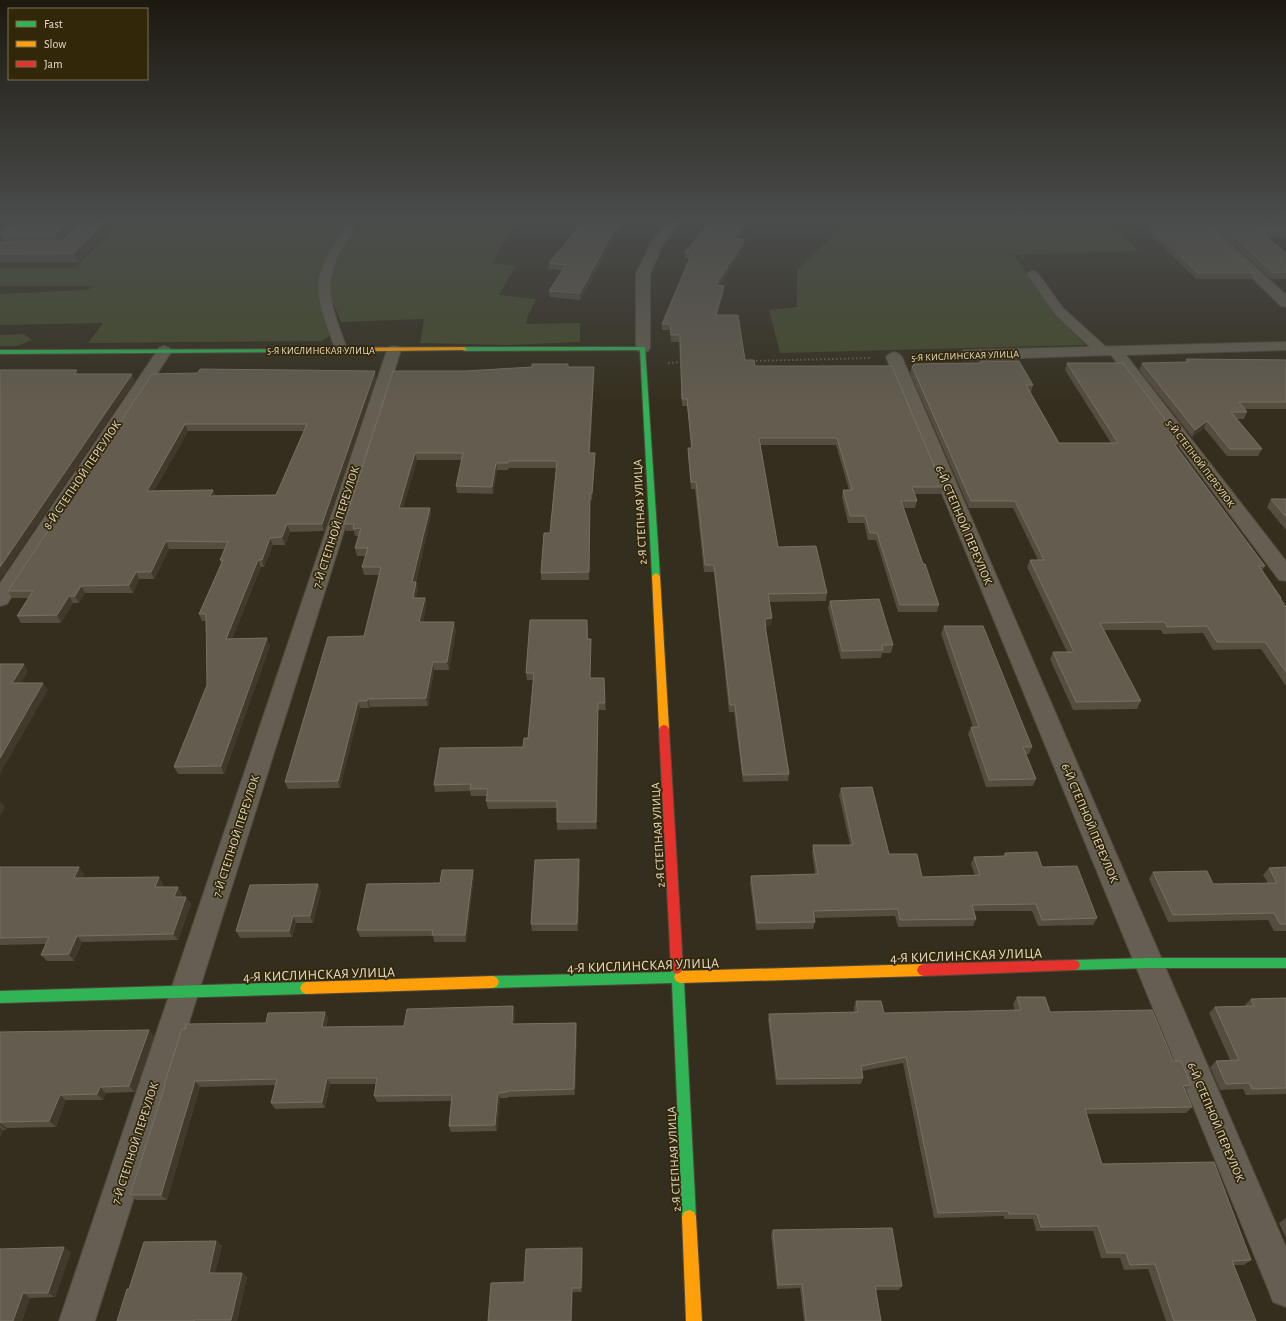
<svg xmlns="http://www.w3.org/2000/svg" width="1286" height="1321" viewBox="0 0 1286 1321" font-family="'Alegreya Sans',sans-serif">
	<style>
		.green { fill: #454b2b }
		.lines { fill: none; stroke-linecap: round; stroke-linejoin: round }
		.lane-casing { stroke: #4f493c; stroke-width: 2 }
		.street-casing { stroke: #4f493c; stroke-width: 2 }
		.fast-casing { stroke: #4f493c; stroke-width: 2 }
		.slow-casing { stroke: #4f493c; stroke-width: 2 }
		.jam-casing { stroke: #4f493c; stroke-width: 2 }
		.path-far1 { stroke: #655f54; stroke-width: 1.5; stroke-dasharray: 1 2; stroke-linecap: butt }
		.path { stroke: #655f54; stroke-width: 2; stroke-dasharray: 1.5 2.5; stroke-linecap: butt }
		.lane { fill: #645f52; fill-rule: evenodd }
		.street { fill: #645f52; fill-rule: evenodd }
		.fast { fill: #30b455; fill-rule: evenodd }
		.slow { fill: #ff9f0a; fill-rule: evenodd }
		.jam { fill: #e5322d; fill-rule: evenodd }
		.wall { fill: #544d40; fill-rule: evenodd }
		.shaded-wall { fill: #413a2c }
		.building { fill: #635c4f; stroke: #787063; fill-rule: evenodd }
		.labels { text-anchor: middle; stroke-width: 3.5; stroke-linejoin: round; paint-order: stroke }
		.far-street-label { font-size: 10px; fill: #e4dccb; stroke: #332709 }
		.street-label { font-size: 12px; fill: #e4dccb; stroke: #332709 }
		.near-street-label { font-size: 14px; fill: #e4dccb; stroke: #332709 }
	</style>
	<rect width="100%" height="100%" fill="#342e1e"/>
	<!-- green -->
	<path class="green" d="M120 221H350C342 233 320 264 319 278 317 295 326 320 330 336L321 341 88 343 103 323 0 325V294L87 290 94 286H0V268H75Z
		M359 221H522L513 229 492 263 516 266 499 295 536 299 527 318 526 324 580 323V342L509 345 420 343 424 319 341 322C338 313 332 302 330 293 327 270 348 240 359 221Z
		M848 221H1100L1103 226 1115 227 1138 251 1014 255 1051 309 1085 345 780 353 769 310 797 307V270Z
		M24 334 32 340 17 346H0V335Z"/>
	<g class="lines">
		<!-- lane casing -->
		<g class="lane-casing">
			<path id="lane" d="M350 221H360C349 238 334 257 331 278 327 301 340 328 347 349L346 352H336L335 349C328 327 315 301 319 277 324 257 338 238 350 221Z
				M1033 271 1037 272 1063 308 1107 348 1108 351 1107 354H1097L1055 314 1027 274 1029 272Z"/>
		</g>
		<!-- street casing -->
		<g class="street-casing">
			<path id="street" d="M670 221H682L664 242 650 274V348L648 351 643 352 638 351 636 348V274L652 241Z
				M1193 221H1206L1286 295V307L1281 306Z
				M1286 342V350L1126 355 1286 561V581L1279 580 1111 355 965 360 960 358 957 355 960 352 965 350Z
				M164 346 169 348 172 351 7 604 0 606V583L159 348Z
				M394 346 399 347 401 350 95 1321H59L387 350 389 347Z
				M894 352 899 354 902 357 1286 1247V1307L1273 1302 1268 1289 886 357 889 354Z"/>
		</g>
		<!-- fast casing -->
		<g class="fast-casing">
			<path id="fast" d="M645 347 660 576 656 579 652 576 640 350 464 351 461 349 464 347Z
				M305 349V351L303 352 0 354V350Z
				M1149 958H1286V968H1149L1074 970 1070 969 1068 965 1070 961 1074 960Z
				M677 962 681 964 686 977 684 981 696 1217 694 1222 689 1224 684 1222 682 1217 672 983 493 988 489 986 487 982 489 978 493 976 671 972 673 964Z
				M306 982 310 984 312 988 310 992 306 994 0 1003V991Z"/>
		</g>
		<!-- slow casing -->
		<g class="slow-casing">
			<path id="slow" d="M464 347 467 349 466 350 303 352 300 350 303 348Z
				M656 573 660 576 669 729 667 732H661L659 729 652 576Z
				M923 964 927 966 929 970 927 974 923 976 680 983 676 981 674 977 676 973 680 971Z
				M493 976 497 978 499 982 497 986 493 988 306 994 302 992 300 988 302 984 306 982Z
				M689 1210 694 1212 696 1217 702 1321H686L682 1217 684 1212Z"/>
		</g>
		<!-- jam casing -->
		<g class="jam-casing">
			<path id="jam" d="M664 725 667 726 669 729 683 968 681 972 677 974 673 972 671 968 659 729 661 726Z
				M1074 960 1078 961 1080 965 1078 969 1074 970 923 976 919 974 917 970 919 966 923 964Z"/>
		</g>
		<!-- path-far1 -->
		<path class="path-far1" d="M1023 258C1017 242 1023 232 1035 221"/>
		<!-- path -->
		<path class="path" d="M920 356H941
			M752 361 871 358
			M668 363 683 362"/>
		<!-- lane -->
		<use href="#lane" class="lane"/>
		<!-- street -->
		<use href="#street" class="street"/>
		<!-- fast -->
		<use href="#fast" class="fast"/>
		<!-- slow -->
		<use href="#slow" class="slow"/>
		<!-- jam -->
		<use href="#jam" class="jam"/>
	</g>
	<!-- wall -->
	<path class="wall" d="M16 221H117L78 262H0V242H4L0 233ZM79 224 63 240H59L76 225Z
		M584 221H636L633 224 625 223 611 243 580 300 550 297 549 291 562 270 549 269V263Z
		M711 221H754L737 238 745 239 744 245 720 285 724 292 717 315 745 360 755 366 943 487 941 494H915L917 501 915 508H904L923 564 939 605 937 612H898L876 540H868L864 523H848L842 497 843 490H849L836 445H760L778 547 827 593 826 601 769 602 772 618 771 625 765 626 766 631 789 774 788 781 743 782 734 712H729L714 572H704L695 489H691L688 455V448H691L687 406H682L679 342H671L670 330H662V324L690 259H685V252Z
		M1137 221H1199L1254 273 1251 279H1196Z
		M1208 221H1277L1286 228V237H1267L1286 254V279H1271Z
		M1186 359 1286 360V409H1245L1247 412 1244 419H1237L1262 449 1258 456H1227L1204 428 1192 437 1139 370 1142 363 1185 362Z
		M980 361 1033 385 1031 392H1030L1059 443H1111L1065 370 1067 363 1178 448 1265 566 1262 571 1281 598V599L1286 607V686L1261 649 1213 650 1203 633 1163 634 1161 630H1104L1141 701 1137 709 1073 710 1050 659 1053 652H1067L1027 567 1030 560H1038L1013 508H969L910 373 912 366H913L914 364 979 363Z
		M568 364V367L594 374 590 453 595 460 592 500H590L589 580H541V573L550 533 556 468H509L508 470H497L493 494 457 493 456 486 462 460H417L403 508H430L431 515 416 582 418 589 416 598H425L426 605 423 622 456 629 449 670H434L428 706 370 707 369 708H360L340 788 288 789 285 782 364 636 380 575H364L362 567 366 556H357L355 548 359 536H355L354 531H346L344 524 465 371 532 367Z
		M375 371 376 378 324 531 290 532 285 545H273L264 567H261L232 639 270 646 224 774H178L174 767 207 685 206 621H202L199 614 221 564 220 560 224 549H169L154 579H139L133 593H85L79 603H73L61 623H21L17 616 28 598H12L8 591 152 374ZM188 431H304L276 495 216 496 213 490 154 491Z
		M1271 499H1286V530L1267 507Z
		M830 601 893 645 891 653H882L881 658 841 659 828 608Z
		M944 626 1032 747 1029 754H1026L1036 779 1033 786 986 787 968 734 971 727H973L941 634Z
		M588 627V639L591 646 590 678 605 703 606 710H598L597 829 557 830V808L488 809 486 801 487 796H471L470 791 435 792 434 785 523 747 528 738 533 680H527L526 673Z
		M841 788 889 854 922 877 975 875 971 864 974 857 1003 856 1005 853 1042 867 1097 918 1093 925 1038 926 1032 911H974L976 919 973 926 898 927 895 916 814 918 815 922 813 929 756 930 750 883 751 876 815 874 812 852 813 845H850L839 795Z
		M580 866 578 931H532L531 924Z
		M0 867 84 874 82 878 159 877 163 884 162 887H178L182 894 181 897H186L191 904 178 940 82 942 74 961H47L41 955 46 944 0 945Z
		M1286 867V931H1274L1268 920 1168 922 1149 879 1153 872 1213 884 1268 883 1263 875 1269 868Z
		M474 877 466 942H434L433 936 360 937 357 930 440 883Z
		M318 884 321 891 313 923H296L292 937 240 938 236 931Z
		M1017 997 1050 1012 1173 1061 1191 1085 1185 1091 1192 1107 1186 1113 1086 1114 1102 1164 1251 1260 1244 1265H1234L1256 1321H1166L1148 1269 1124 1270 1120 1258H1101L1093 1231H1036L1033 1219H1004V1216L934 1218 903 1063 862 1071 863 1078 861 1084 776 1085 768 1020 769 1014 854 1012V1007L856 1001 884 1013 1015 1011 1013 1004Z
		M1286 998V1094L1246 1095 1243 1089 1220 1090 1210 1067 1216 1061 1230 1060 1209 1013 1215 1007 1245 1006V1005L1251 999Z
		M513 1006 515 1012 514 1024 576 1023 577 1029 575 1095 508 1097V1098H500L497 1131 451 1132 449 1126 452 1101 377 1102 374 1096 376 1084H330L325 1108 275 1109 271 1103 275 1085 200 1087 167 1200H136L130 1195 165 1086 164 1085 266 1023 325 1012 328 1018 326 1027 404 1026Z
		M0 1032 154 1036 135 1092 106 1093 103 1100H66L56 1127 7 1128 6 1130H3L0 1137Z
		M1286 1218V1238L1279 1223Z
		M773 1230 902 1286 899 1290H876L881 1321H804L800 1288 777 1289 771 1235Z
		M216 1241 222 1246 215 1273H242L247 1277 237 1321H117L129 1289Z
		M0 1249 71 1252 55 1297 30 1298 22 1321Z
		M583 1253 582 1292H573L524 1282Z"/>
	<!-- shaded-wall -->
	<path class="shaded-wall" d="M68 221H80L81 224 76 225 58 242 55 233Z
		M106 221H117L78 262 74 253Z
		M623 221H625V223L611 243 580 300V293L610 237Z
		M749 221H754L732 244V238Z
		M745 239 744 245 716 291V285Z
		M724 286V292L715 322 716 315Z
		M594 367V374L590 460 589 453Z
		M77 370 80 377 74 374Z
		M375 371 376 378 324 531 322 524Z
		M132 374 135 381 0 580V567Z
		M1207 421 1204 428 1192 437 1195 430Z
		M185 424 188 431 150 498 147 491Z
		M1181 441 1178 448 1172 452 1175 445Z
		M415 453 417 460 401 515 399 508Z
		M595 453V460L592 500V493Z
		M496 463 497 470 493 494 492 487Z
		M213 490 216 497 210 496Z
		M430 508 431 515 414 589 412 582Z
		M287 524 290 532 285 545 282 537Z
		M270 538 273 545 264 567 262 560Z
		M166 541 169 549 154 579 151 572Z
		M258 560 261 567 229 646 226 639Z
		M136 572 139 579 133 593 129 585Z
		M416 582 418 589 414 606 413 598Z
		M81 586 85 593 79 603 75 596Z
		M69 596 73 603 61 623 57 615Z
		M425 598 426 605 421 630 419 622Z
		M772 618 771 625 764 626 765 619Z
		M454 622 456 629 449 670 447 662Z
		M267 638 270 646 224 774 221 766Z
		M433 662 434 670 428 706 426 698Z
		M24 664 28 671 17 690 12 683Z
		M43 683 48 690 0 774V758Z
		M368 699 370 707 369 708 367 701Z
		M358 701 360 708 340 788 338 781Z
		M598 703V710L597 829 596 822Z
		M0 801 5 807 0 816Z
		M579 859 580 866 578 931 577 924Z
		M79 867 84 874 79 885 74 878Z
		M473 870 474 877 466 942 465 935Z
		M159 877 163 884 160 894 155 887Z
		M318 884 321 891 313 923 310 916Z
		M178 887 182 894 178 904 174 897Z
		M186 897 191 904 178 940 173 934Z
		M293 916 296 923 292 937 289 931Z
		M77 936 82 942 74 961 69 954Z
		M513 1006 515 1012 513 1030 512 1024Z
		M325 1012 328 1018 325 1033 322 1027Z
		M576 1023 577 1029 575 1095 574 1089Z
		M149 1030 154 1036 135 1092 129 1086Z
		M327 1078 330 1084 325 1108 322 1102Z
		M195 1081 200 1087 167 1200 161 1195Z
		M100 1087 106 1093 103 1100 97 1094Z
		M498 1093 500 1098 497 1131 495 1125Z
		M60 1095 66 1100 56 1127 49 1121Z
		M0 1123 7 1128 6 1130 0 1125Z
		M0 1127 3 1130 0 1137Z
		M216 1241 222 1246 214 1277 209 1273Z
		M64 1247 71 1252 55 1297 48 1293Z
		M582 1248 583 1253 582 1292 581 1288Z
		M242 1273 247 1277 237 1321H232L231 1320Z
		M572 1288 573 1292 572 1321H571Z
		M23 1293 30 1298 22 1321H13Z"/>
	<!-- building -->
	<path class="building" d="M16 221H68L55 233H0Z
		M83 221H106L74 253 0 254V242L63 240Z
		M584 221H623L610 237 580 293 549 291 566 265 549 263Z
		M711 221H749L732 238 745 239 716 285 724 286 716 315H738L745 360H754L755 366H892L943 487H912L917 501H901L923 564H925L939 605H900L877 533H870L865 516H850L843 490H852L837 438H759L778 547 816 546 827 593 768 594 772 618 765 619 766 631 789 774 743 775 735 705H730L714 565H705L696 482H691L688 448H692L687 399H682L680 335H671L670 324H662L692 253 685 252Z
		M1145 221H1199L1254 273H1198Z
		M1217 221H1277L1286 228V231H1261L1286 254V272L1274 273Z
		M1186 359 1286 360V402H1239L1247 412H1231L1262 449H1230L1207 421 1195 430 1142 363 1189 362Z
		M980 361H1019L1033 385H1026L1059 443H1118L1067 363H1123L1181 441 1175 445 1265 566H1259L1281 598H1280L1286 607V672L1265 642H1217L1207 626 1167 627 1165 622 1100 623 1141 701 1076 702 1053 652H1074L1030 560H1044L1015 501H971L912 366H914V364L981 363Z
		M532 364H568V367H594L589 453H595L592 493H590L589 572 541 573 544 533H550L557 461H508V463H496L492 487 456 486 463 453H415L399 508H430L412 582H416L413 598H425L419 622H454L447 662H433L426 698 368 699 367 701H358L338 781 285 782 328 637 364 636 381 567H362L368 548H355L361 528 353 529 354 524H344L393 371H465L532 367Z
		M200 369 375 371 322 524H287L282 537 270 538 262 560H258L226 639 267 638 221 766 174 767 207 685 206 614H199L223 560H220L228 542 166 541 151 572H136L129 585 81 586 75 596H69L57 615 17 616 33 591H8L152 374 198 373ZM185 424H307L276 495 210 496 213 490 147 491Z
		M0 370H77L74 374H132L0 567Z
		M1271 499H1286V517Z
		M879 599 893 645H882L883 650 842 651 830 601Z
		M530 620H587V639H591L590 678H604L605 703H598L596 822H557V801H486L488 789H470L471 784 434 785 440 748 523 747 524 738H528L534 673H526Z
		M944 626H983L1032 747H1023L1036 779 989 780 971 727H979Z
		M0 664H24L12 683H43L0 758Z
		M872 787 889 854H917L922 877 980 875 974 857 1006 856 1005 853 1037 852 1042 867 1077 866 1097 918 1042 920 1036 904 972 905 976 919 900 920 898 909 813 911 815 922 757 923 751 876 818 874 813 845H853L841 788Z
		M579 859 577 924H531L535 860Z
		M0 867H79L74 878 159 877 155 887H178L174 897H186L173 934 77 936 69 954 41 955 49 937 0 938Z
		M1286 867V924H1280L1274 913 1173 915 1153 872 1207 871 1213 884 1277 883 1269 868Z
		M442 870H473L465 935H432L433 930H357L367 884 440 883Z
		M318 884 310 916H293L289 931H236L250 885Z
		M1017 997H1045L1050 1012 1152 1010 1173 1061H1181L1191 1085 1183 1086 1192 1107 1085 1109 1102 1164 1214 1162 1251 1260 1232 1261 1256 1321H1174L1155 1264 1130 1265 1126 1253H1107L1098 1226 1041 1227 1037 1214H1009L1008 1211 938 1213 906 1057 861 1066 863 1078 777 1079 769 1014 858 1012 856 1001H881L884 1013 1021 1010Z
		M1286 998V1088L1252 1089 1249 1083 1226 1084 1216 1061 1239 1060 1215 1007 1254 1006 1251 999Z
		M513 1006 512 1024 576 1023 574 1089 507 1091V1092L498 1093 495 1125 449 1126 452 1095 374 1096 377 1078H327L322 1102 271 1103 277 1079 195 1081 161 1195H130L165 1085H164L182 1029H185L186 1024 266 1023 268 1013 325 1012 322 1027 404 1026 407 1009Z
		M149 1030 129 1086 100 1087 97 1094 60 1095 49 1121 0 1122V1032Z
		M892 1228 902 1286H875L881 1321H806L802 1284 778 1285 773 1230Z
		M216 1241 209 1273H242L231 1320H194V1321H117L127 1289H129L144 1242Z
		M64 1247 48 1293H23L13 1321H0V1249Z
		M582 1248 581 1288H572L571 1321H488L491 1283 524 1282 526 1249Z"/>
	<!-- sky -->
	<linearGradient id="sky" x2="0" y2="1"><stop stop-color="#1d1910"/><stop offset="0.54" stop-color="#4a4c4c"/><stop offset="1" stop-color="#4a4c4c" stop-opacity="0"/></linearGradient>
	<rect width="1286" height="406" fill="url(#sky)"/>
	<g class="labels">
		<!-- far-street labels -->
		<g class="far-street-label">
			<text x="321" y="354">5-Я КИСЛИНСКАЯ УЛИЦА</text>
			<text transform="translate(965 355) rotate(-2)" y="4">5-Я КИСЛИНСКАЯ УЛИЦА</text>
			<text transform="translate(1201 463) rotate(53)" y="4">5-Й СТЕПНОЙ ПЕРЕУЛОК</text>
		</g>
		<!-- street labels -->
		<g class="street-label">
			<text transform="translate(82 475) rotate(-56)" y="4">8-Й СТЕПНОЙ ПЕРЕУЛОК</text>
			<text transform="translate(640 512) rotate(-93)" y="4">2-Я СТЕПНАЯ УЛИЦА</text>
			<text transform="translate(964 525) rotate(67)" y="4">6-Й СТЕПНОЙ ПЕРЕУЛОК</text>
			<text transform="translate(336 527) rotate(-72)" y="4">7-Й СТЕПНОЙ ПЕРЕУЛОК</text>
			<text transform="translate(1090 823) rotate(67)" y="4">6-Й СТЕПНОЙ ПЕРЕУЛОК</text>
			<text transform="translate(658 835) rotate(-93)" y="4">2-Я СТЕПНАЯ УЛИЦА</text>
			<text transform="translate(236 836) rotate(-72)" y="4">7-Й СТЕПНОЙ ПЕРЕУЛОК</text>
			<text transform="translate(1216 1122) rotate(67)" y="4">6-Й СТЕПНОЙ ПЕРЕУЛОК</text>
			<text transform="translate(135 1143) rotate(-72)" y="4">7-Й СТЕПНОЙ ПЕРЕУЛОК</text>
			<text transform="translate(674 1159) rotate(-93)" y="4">2-Я СТЕПНАЯ УЛИЦА</text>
		</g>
		<!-- near-street labels -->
		<g class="near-street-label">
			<text transform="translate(966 955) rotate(-2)" y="5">4-Я КИСЛИНСКАЯ УЛИЦА</text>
			<text transform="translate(643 965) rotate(-2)" y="5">4-Я КИСЛИНСКАЯ УЛИЦА</text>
			<text transform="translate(319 974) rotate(-2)" y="5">4-Я КИСЛИНСКАЯ УЛИЦА</text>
		</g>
	</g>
	<!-- legend -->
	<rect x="8" y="8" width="140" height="72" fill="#332709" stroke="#7a6f57"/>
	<rect x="16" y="21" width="20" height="6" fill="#30b455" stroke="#7a6f57"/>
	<text x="44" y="28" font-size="12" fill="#e4dccb">Fast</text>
	<rect x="16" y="41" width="20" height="6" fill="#ff9f0a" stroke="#7a6f57"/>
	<text x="44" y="48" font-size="12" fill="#e4dccb">Slow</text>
	<rect x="16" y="61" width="20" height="6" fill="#e5322d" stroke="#7a6f57"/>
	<text x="44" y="68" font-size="12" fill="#e4dccb">Jam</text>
</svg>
